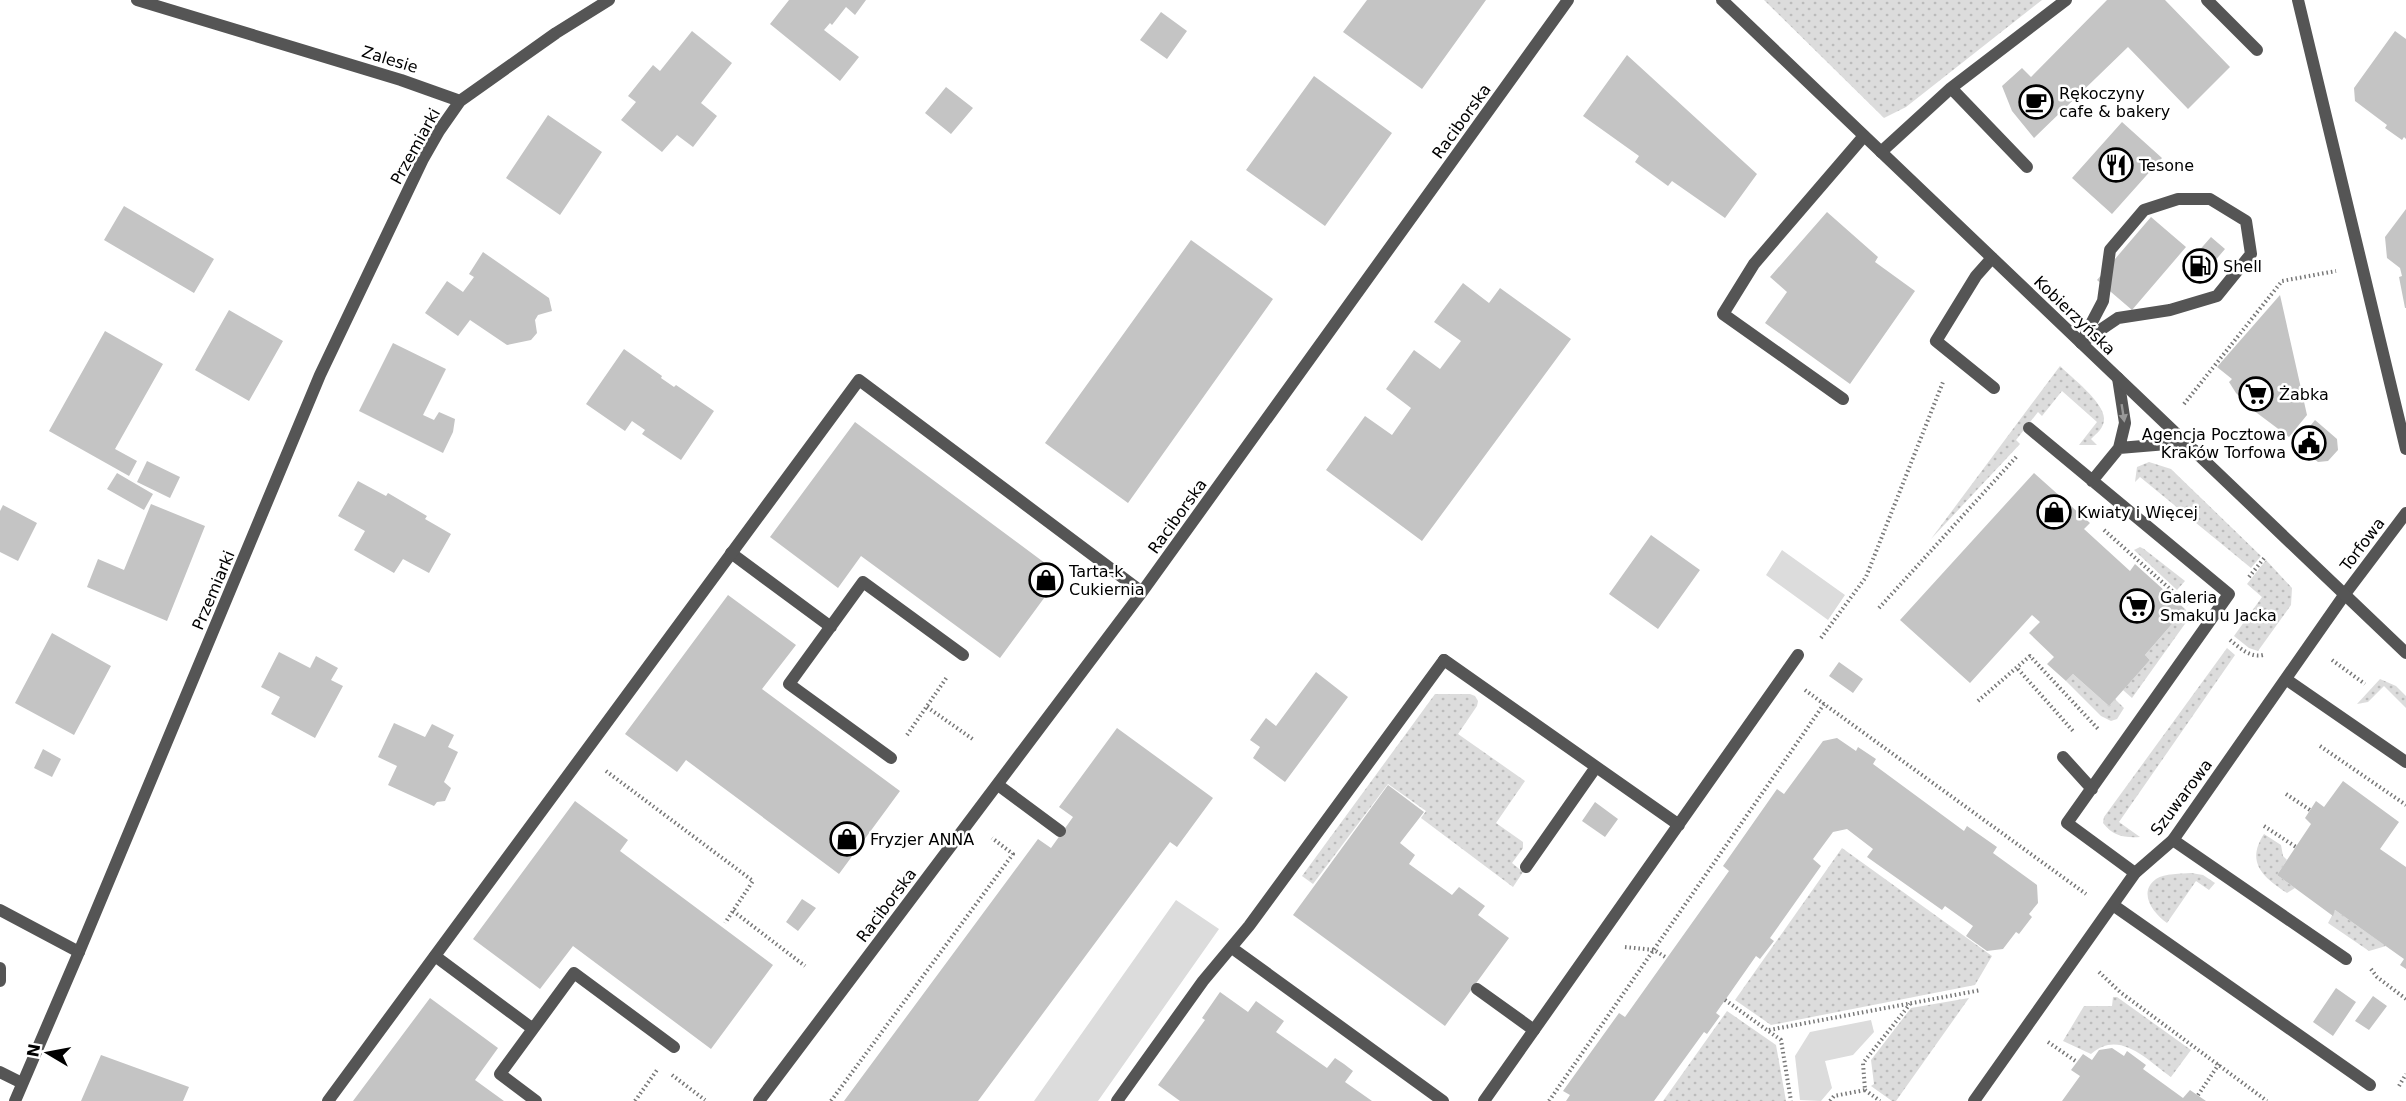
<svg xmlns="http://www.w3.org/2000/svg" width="2406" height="1101" viewBox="0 0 2406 1101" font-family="'DejaVu Sans',sans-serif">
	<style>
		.grass { fill: url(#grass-dots) }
		.park { fill: #dcdcdc }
		.building { fill: #c4c4c4 }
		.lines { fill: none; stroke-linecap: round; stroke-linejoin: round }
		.path { stroke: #777; stroke-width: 4; stroke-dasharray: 1.5 3; stroke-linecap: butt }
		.service { stroke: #555; stroke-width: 12 }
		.minor { stroke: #555; stroke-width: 12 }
		.tertiary { stroke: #555; stroke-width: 12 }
		.oneway { fill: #999 }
		.labels { text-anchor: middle; stroke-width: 5; stroke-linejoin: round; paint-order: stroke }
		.street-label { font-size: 16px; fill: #000; stroke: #fff }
		.poi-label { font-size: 16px; fill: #000; stroke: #fff; text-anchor: start }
	</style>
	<defs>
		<pattern id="grass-dots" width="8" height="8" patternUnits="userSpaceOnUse" patternTransform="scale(1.5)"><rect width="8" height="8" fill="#dcdcdc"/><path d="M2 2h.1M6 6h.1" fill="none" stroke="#bbb" stroke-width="1.8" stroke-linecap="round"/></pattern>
	</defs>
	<rect width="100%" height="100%" fill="#fff"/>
	<!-- grass -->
	<path class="grass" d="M1764 0H2042L1906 107 1884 118Z
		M2060 366C2071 377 2105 403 2104 419 2104 428 2097 433 2091 439L2097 445H2079L2097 422 2062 391 2042 416 2038 412 2016 440 2020 444 1931 539Z
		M2149 462 2171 469 2261 556 2251 568 2140 477 2135 482 2137 467Z
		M2140 547 2144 549 2185 581 2177 590 2134 550Z
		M2266 560 2292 588 2291 605 2258 651 2249 648 2234 636 2262 597 2247 584Z
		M2185 609 2189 613 2187 621 2132 698 2123 690 2150 660 2145 655Z
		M2227 648 2235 655 2119 822 2140 837C2124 838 2113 836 2103 823L2104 817Z
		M2073 674 2109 706 2115 699 2124 708 2117 719 2111 721 2101 716 2066 681Z
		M2380 679 2396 686 2406 696V708L2384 686 2368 702 2357 704Z
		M1435 694H1470L1475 696 1478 701 1477 706 1458 734 1525 781 1496 823 1523 842V848L1512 863 1523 872 1513 887 1421 818 1426 811 1388 784 1313 884 1302 876Z
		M2264 834 2281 845 2283 856 2287 860 2277 875 2295 888 2287 893C2264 878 2245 863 2264 834Z
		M1842 848 1992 956 1975 985 1771 1025 1735 1000Z
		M2191 873 2203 875 2215 883 2209 890 2196 881 2167 923C2154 914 2137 893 2156 879 2165 873 2181 874 2191 873Z
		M2335 910 2386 946 2369 951 2328 923Z
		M2113 997H2117L2191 1050 2171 1077C2146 1059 2119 1029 2091 1054L2063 1041 2084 1006H2112Z
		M1969 998 1896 1101H1892L1871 1086 1874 1084 1871 1060 1911 1008Z
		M1727 1011 1776 1045 1786 1101H1663Z"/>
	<!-- park -->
	<path class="park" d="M1782 550 1845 595 1828 620 1766 575Z
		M1176 900 1219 929 1098 1101H1034Z
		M1871 1020 1874 1032 1853 1055 1825 1061 1832 1088 1821 1101 1800 1100 1795 1056 1810 1032Z"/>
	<!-- building -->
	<path class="building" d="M789 0H866L855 15 846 7 832 25 830 23 824 30 859 57 840 81 770 24Z
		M1367 0H1486L1422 89 1343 32Z
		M2107 0H2165L2230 67 2188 109 2128 47 2034 138 2012 111 2002 86 2022 68 2031 77Z
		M1161 12 1187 31 1167 59 1140 40Z
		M692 31 732 63 701 103 717 116 693 147 677 135 662 152 621 120 636 102 628 96 653 65 660 71Z
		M2395 31 2406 39V139L2404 137 2402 140 2385 128 2387 125 2355 101 2354 88Z
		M1627 55 1757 174 1725 218 1672 181 1668 186 1635 162 1639 156 1583 116Z
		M1314 76 1392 133 1325 226 1246 170Z
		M946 87 973 108 951 134 925 113Z
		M548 115 602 152 560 215 506 178Z
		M2122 122 2162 158 2112 214 2072 178Z
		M124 206 214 259 194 293 104 240Z
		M2406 209V308H2405L2399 277 2402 276 2400 268 2387 258 2385 237Z
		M1827 212 1878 257 1875 262 1915 291 1850 384 1765 323 1787 292 1770 277Z
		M2151 217 2186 247 2132 310 2097 280Z
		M2211 237 2225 249 2196 283 2182 270Z
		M1191 240 1273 299 1128 503 1045 443Z
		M483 252 549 298 552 311 538 315 535 320 537 333 531 340 507 345 470 320 458 336 425 313 447 281 463 292 474 277 469 274Z
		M1463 283 1489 303 1500 288 1571 339 1422 541 1326 470 1365 416 1392 435 1411 408 1386 389 1414 350 1440 369 1461 341 1434 322Z
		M2280 295 2307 415 2289 437 2253 410 2236 393 2229 382 2232 379 2217 367Z
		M229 310 283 341 249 401 195 370Z
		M105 331 163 364 115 449 137 461 129 476 49 431Z
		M393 343 446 369 423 415 434 420 439 412 455 419 453 432 443 453 359 411Z
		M624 349 662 376 661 378 674 387 676 385 714 411 681 460 642 434 645 430 632 421 625 431 586 404Z
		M2315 420 2337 439 2338 450 2328 461 2318 462 2301 448 2298 441Z
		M855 422 1061 575 1000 658 861 556 838 588 770 537Z
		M147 461 180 477 170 498 137 482Z
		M117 473 153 494 144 510 107 489Z
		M2034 473 2090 523 2084 529 2130 571 2135 564 2185 609 2145 655 2150 660 2109 706 2073 674 2066 681 2047 664 2054 657 2029 633 2040 622 2032 615 1970 683 1900 620Z
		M358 481 386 496 388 493 427 516 425 519 451 534 429 573 403 559 394 573 354 550 365 531 338 516Z
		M151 504 205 526 167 621 87 587 98 559 124 570Z
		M3 505 37 523 18 561 0 552V511Z
		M1651 535 1700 570 1658 629 1609 594Z
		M728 595 796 645 762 689 900 791 839 874 686 760 677 772 625 734Z
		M52 633 111 666 74 735 15 703Z
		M279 652 310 668 316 656 338 668 331 680 343 686 315 738 271 714 280 697 261 687Z
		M1839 662 1863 679 1853 693 1829 676Z
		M1316 672 1348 697 1285 782 1253 758 1260 747 1250 740 1266 718 1276 726Z
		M394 723 425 737 432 724 454 735 448 747 458 752 444 782 451 788 445 801 437 802 434 806 388 785 397 766 378 757Z
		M1117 728 1213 798 1177 847 1170 842 978 1101H844L1038 839 1051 848 1073 817 1059 807Z
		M1837 738 1856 751 1858 747 1876 759 1873 764 1964 831 1967 826 1997 847 1993 853 2037 885 2038 903 2029 914 2032 917 2019 934 2016 932 2003 949 1987 951 1966 936 1973 926 1945 906 1942 910 1867 857 1873 849 1847 829 1833 832 1813 859 1821 866 1770 938 1774 941 1760 959 1756 956 1716 1013 1720 1016 1707 1034 1704 1032 1654 1101H1566L1570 1095 1563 1091 1619 1013 1625 1017 1667 958 1729 871 1723 866 1777 789 1784 794 1823 741Z
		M43 749 61 759 52 777 34 768Z
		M2343 781 2399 822 2380 849 2406 867V969L2400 965 2404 959 2335 910 2333 916 2277 875 2311 824 2305 818 2316 801 2324 807Z
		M1388 785 1424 812 1400 843 1415 855 1409 864 1452 895 1459 887 1485 906 1478 915 1509 938 1445 1026 1293 915Z
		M575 801 628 840 620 851 773 965 711 1049 573 946 540 989 473 939Z
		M1595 802 1618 819 1605 837 1582 821Z
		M802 899 816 908 798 931 786 922Z
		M2336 988 2356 1002 2333 1036 2313 1022Z
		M1220 992 1248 1012 1256 1001 1284 1021 1276 1032 1327 1068 1335 1058 1344 1064 1353 1071 1345 1082 1372 1101H1180L1158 1085 1205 1020 1202 1018Z
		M2373 996 2387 1006 2369 1030 2355 1021Z
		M430 998 498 1048 475 1080 504 1101H353Z
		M2112 1048 2124 1056 2127 1051 2146 1065 2143 1069 2183 1098 2190 1090 2206 1101H2062L2080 1076 2071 1070 2083 1054 2092 1060 2099 1050Z
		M101 1055 189 1087 183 1101H81Z"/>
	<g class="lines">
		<!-- path -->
		<path class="path" d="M2184 404 2282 281 2336 271
			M2104 530 2188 605
			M2249 577 2265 557
			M1879 608 2018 455
			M1821 638 1866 577 1943 382
			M2230 640C2240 648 2250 658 2263 655
			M2332 660 2365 684
			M2018 669 2073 731
			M1805 690 1824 704
			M1978 701 2030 656 2099 730
			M927 707 974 740
			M907 735 947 677
			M2320 746 2406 805
			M606 771 753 881 725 923
			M2286 794 2310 810
			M2264 826 2296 847
			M733 911 805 966
			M1625 947 1654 950 1667 958
			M2371 969 2377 977 2406 999
			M2099 972 2120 992 2267 1101
			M1725 1000 1781 1040 1791 1101
			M1769 1030 1981 990
			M2048 1042 2077 1062
			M672 1075 705 1100
			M2399 1086 2406 1074
			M1865 1090 1880 1101
			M2198 1095 2219 1064
			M635 1101 657 1070
			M831 1101 1013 854 992 838
			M1549 1101 1824 704 2086 894
			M1830 1101 1834 1096 1865 1090 1863 1063 1910 1004"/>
		<!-- service -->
		<path class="service" d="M2207 0 2257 50
			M2298 0 2406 449
			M1951 88 2027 167
			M1881 152 1951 88 2066 0
			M2178 199H2210L2246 221 2251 254 2217 296 2170 310 2118 318 2081 343 2103 301 2110 250 2144 210Z
			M1992 258 1976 276 1936 341 1994 388
			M1843 399 1723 314 1754 264 1864 136
			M2029 428 2229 594 2067 823 2135 873
			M2119 448 2167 444 2194 450
			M2092 481 2119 448 2125 423 2118 378
			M731 553 831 627
			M2063 757 2092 789
			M891 758 789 684 863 582 963 655
			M998 785 1060 831
			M2173 840 2346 959
			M2113 905 2370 1085
			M0 910 79 952
			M1232 948 1443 1101
			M435 956 533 1029
			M0 968V981
			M1477 989 1534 1030
			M0 1072 22 1083
			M536 1101 500 1074 574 973 674 1047
			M1117 1101 1203 981 1249 926 1444 660"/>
		<!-- minor -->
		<path class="minor" d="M137 0 401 80 460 101
			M1444 660 1679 825
			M2287 680 2406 762
			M1526 867 1596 767
			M15 1101 79 952 320 375 423 159 439 131 460 101 556 33 609 0
			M328 1101 859 380 1142 592
			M759 1101 1142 592 1568 0
			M1484 1101 1798 655
			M1974 1101 2135 873 2173 840 2345 594 2406 513"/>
		<!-- tertiary -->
		<path class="tertiary" d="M1722 0 2406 653"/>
	</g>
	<!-- one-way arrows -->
	<defs><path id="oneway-solid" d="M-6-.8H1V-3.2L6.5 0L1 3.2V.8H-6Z" transform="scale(1.5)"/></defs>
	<use class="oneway" href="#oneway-solid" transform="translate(2123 413) rotate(81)"/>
	<!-- icons -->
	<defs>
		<g id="cafe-ring" transform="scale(1.725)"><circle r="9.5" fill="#fff" stroke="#000" stroke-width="1.5"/><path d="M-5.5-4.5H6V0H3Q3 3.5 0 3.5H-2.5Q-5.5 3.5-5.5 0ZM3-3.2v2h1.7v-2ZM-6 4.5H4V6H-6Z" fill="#000"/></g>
		<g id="restaurant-ring" transform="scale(1.725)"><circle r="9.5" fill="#fff" stroke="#000" stroke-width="1.5"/><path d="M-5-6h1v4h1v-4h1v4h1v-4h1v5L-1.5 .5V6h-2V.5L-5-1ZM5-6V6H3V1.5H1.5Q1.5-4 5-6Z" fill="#000"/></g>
		<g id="fuel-ring" transform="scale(1.725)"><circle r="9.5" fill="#fff" stroke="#000" stroke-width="1.5"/><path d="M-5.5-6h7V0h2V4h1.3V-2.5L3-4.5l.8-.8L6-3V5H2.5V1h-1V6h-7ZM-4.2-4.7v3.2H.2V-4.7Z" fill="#000"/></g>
		<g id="supermarket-ring" transform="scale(1.725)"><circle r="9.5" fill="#fff" stroke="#000" stroke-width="1.5"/><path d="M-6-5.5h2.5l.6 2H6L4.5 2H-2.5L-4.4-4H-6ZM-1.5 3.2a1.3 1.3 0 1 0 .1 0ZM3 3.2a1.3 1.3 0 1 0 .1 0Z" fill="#000"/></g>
		<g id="civic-ring" transform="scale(1.725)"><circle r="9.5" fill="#fff" stroke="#000" stroke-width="1.5"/><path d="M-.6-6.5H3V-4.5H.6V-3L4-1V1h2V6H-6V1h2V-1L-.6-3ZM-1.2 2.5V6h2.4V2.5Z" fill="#000"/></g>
		<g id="shop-ring" transform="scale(1.725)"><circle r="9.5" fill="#fff" stroke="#000" stroke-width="1.5"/><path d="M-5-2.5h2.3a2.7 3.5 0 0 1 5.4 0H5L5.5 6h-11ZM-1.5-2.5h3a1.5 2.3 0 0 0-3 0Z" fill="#000"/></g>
	</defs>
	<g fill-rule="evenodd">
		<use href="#cafe-ring" x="2036" y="102"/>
		<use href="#restaurant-ring" x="2116" y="165"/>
		<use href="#fuel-ring" x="2200" y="266"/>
		<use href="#supermarket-ring" x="2256" y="394"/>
		<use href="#civic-ring" x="2309" y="443"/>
		<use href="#shop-ring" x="2054" y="512"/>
		<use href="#shop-ring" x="1046" y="580"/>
		<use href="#supermarket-ring" x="2137" y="606"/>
		<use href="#shop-ring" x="847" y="839"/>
	</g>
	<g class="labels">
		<!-- street labels -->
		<g class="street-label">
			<text transform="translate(390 59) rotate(17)" y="6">Zalesie</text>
			<text transform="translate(1461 121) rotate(-54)" y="6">Raciborska</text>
			<text transform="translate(415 146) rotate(-61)" y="6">Przemiarki</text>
			<text transform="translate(2075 315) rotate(44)" y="6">Kobierzyńska</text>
			<text transform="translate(1177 516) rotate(-54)" y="6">Raciborska</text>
			<text transform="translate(2362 544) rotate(-53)" y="6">Torfowa</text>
			<text transform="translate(213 590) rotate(-67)" y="6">Przemiarki</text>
			<text transform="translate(2181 797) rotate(-53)" y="6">Szuwarowa</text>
			<text transform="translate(886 905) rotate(-53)" y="6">Raciborska</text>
		</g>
		<!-- poi labels -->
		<g class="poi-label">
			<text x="2059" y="99">Rękoczyny<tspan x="2059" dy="18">cafe &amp; bakery</tspan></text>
			<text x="2139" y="171">Tesone</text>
			<text x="2223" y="272">Shell</text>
			<text x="2279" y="400">Żabka</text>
			<text x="2286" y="440" text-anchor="end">Agencja Pocztowa<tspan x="2286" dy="18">Kraków Torfowa</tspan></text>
			<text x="2077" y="518">Kwiaty i Więcej</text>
			<text x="1069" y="577">Tarta-k<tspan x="1069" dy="18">Cukiernia</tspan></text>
			<text x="2160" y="603">Galeria<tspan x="2160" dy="18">Smaku u Jacka</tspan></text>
			<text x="870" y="845">Fryzjer ANNA</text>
		</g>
	</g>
	<!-- north arrow -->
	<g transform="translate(48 1053) rotate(280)" stroke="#ffffff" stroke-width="4.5" paint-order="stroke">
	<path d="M0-4.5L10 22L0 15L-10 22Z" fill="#000000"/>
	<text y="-9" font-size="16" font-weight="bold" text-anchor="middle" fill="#000000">N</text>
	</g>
</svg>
